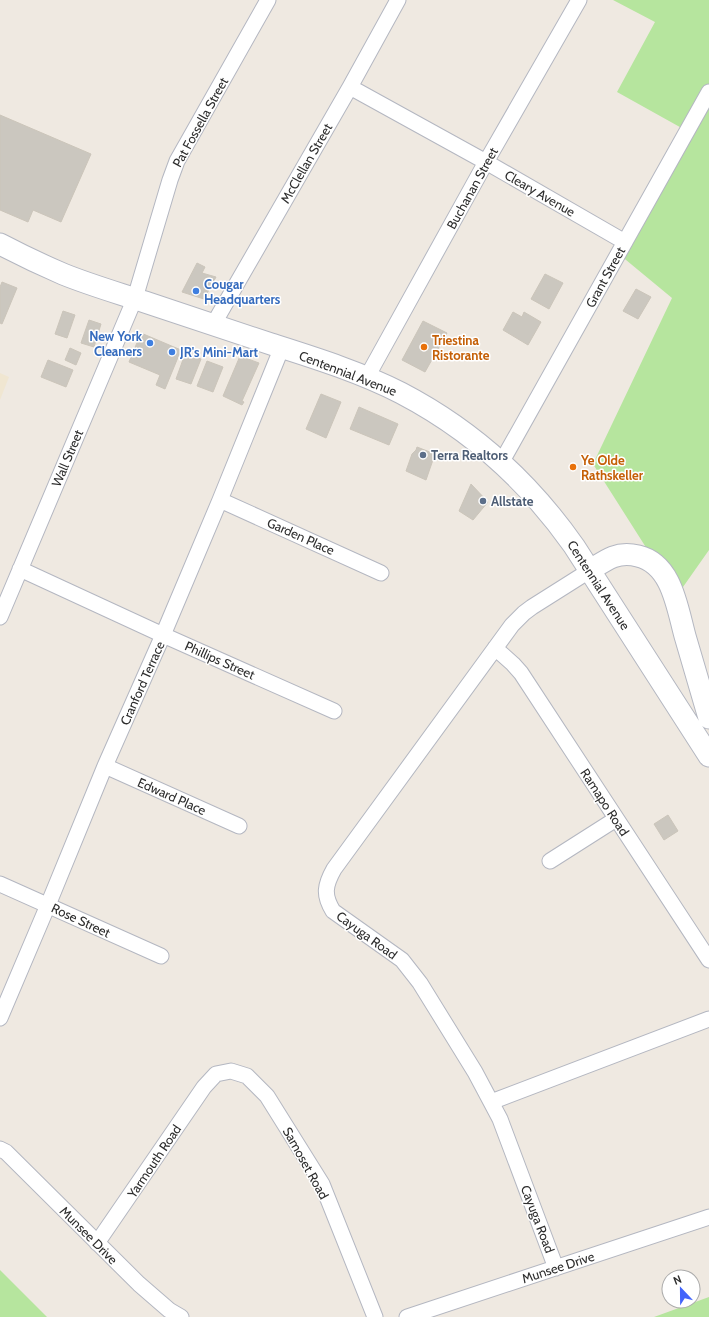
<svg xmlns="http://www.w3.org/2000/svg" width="709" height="1317" viewBox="0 0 709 1317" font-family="Cabin,sans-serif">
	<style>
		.education { fill: #f0e6d1 }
		.green { fill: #b6e59e }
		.building { fill: #cbc7bf; stroke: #cbc5ba }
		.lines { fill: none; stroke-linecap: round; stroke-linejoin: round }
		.street-casing { stroke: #b4b7c1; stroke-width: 17 }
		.secondary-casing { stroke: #b4b7c1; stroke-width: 23 }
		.street { stroke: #fff; stroke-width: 15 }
		.secondary { stroke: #fff; stroke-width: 21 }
		.shop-dot { fill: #3f7fe0; stroke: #fff; stroke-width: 1.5 }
		.food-dot { fill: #e8710a; stroke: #fff; stroke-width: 1.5 }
		.service-dot { fill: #5c6f8a; stroke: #fff; stroke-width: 1.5 }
		.labels { text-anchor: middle; stroke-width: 3; stroke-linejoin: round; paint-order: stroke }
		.street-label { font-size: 13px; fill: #2e2e2e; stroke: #fff }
		.shop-label { font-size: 13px; font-weight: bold; fill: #366cbe; stroke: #fff; text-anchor: start }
		.food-label { font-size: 13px; font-weight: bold; fill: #c56008; stroke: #fff; text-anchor: start }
		.service-label { font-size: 13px; font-weight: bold; fill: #4e5e75; stroke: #fff; text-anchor: start }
	</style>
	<rect width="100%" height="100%" fill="#efe9e1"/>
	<!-- education -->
	<path class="education" d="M0 373 9 377 0 400Z"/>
	<!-- green -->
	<path class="green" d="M613 0H709V550L683 587 647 549 593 464 672 298 620 255 687 131 617 92 655 22Z
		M0 1270 47 1317H0Z
		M709 1297V1317H654Z"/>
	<!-- building -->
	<path class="building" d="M0 115 91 154 61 222 33 210 28 222 0 210Z
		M197 263 205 267 202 273 216 277 204 299 182 292Z
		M545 274 563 283 549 309 531 299Z
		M2 282 17 288 2 324 0 323V287Z
		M636 289 651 297 638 319 623 311Z
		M63 311 75 315 67 338 55 334Z
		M513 312 522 317 524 312 541 322 528 345 503 330Z
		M89 320 101 324 94 347 81 343Z
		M423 321 447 333 425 372 402 360Z
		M141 333 181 350 165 389 156 385 160 375 129 362Z
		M70 348 81 353 76 365 65 360Z
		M185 354 201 359 191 384 176 379Z
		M240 356 259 363 242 401 244 402 242 405 223 396Z
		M48 360 73 370 66 387 41 377Z
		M207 361 223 367 213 392 197 386Z
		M321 394 341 402 326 438 306 429Z
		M359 407 398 424 389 445 350 429Z
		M417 447 435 454 426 480 406 471 412 454 416 450Z
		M471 484 488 502 473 520 459 511Z
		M668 815 678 831 664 840 654 824Z"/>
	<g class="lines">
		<!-- street casing -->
		<g class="street-casing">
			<path id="street" d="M350 87 486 162 625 242
				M213 325 350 87 398 0
				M367 377 486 162 579 0
				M501 463 709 92
				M220 500 381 573
				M20 569 163 635 334 711
				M0 617 135 298 170 180 177 161 268 0
				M495 648 513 664 521 673 709 960
				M105 766 239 826
				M550 861 616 819
				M0 884 161 956
				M0 1018 48 905 105 766 163 635 220 500 282 347
				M491 1102 709 1019
				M0 1149 6 1152 139 1284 169 1310 181 1317
				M97 1243 204 1087 216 1074 231 1071 247 1076 267 1096 322 1184 375 1317
				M556 1268 500 1119 475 1072 420 983 402 960 333 911C323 895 325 885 334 869L512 625 524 613 532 607 589 571
				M407 1317 709 1217"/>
		</g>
		<!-- secondary casing -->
		<g class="secondary-casing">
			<path id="secondary" d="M0 244C21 255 42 265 63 274 90 285 118 293 145 302 187 316 229 330 271 344 315 358 360 372 401 393 470 429 529 482 574 546L709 756
				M589 571C597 566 605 560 613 557 621 554 630 554 638 556 672 564 677 607 685 636 693 663 701 691 709 718"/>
		</g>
		<!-- street -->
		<use href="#street" class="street"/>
		<!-- secondary -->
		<use href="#secondary" class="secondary"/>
	</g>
	<!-- markers -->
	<g class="shop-dot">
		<circle cx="196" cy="291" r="4"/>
		<circle cx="150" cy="343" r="4"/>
		<circle cx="172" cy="352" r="4"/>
	</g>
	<g class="food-dot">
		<circle cx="424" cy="347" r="4"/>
		<circle cx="573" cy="467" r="4"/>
	</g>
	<g class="service-dot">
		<circle cx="423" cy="455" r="4"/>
		<circle cx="483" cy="501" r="4"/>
	</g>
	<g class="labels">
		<!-- street labels -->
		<g class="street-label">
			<text transform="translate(200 122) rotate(-61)" y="5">Pat Fossella Street</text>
			<text transform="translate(306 163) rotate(-60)" y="5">McClellan Street</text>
			<text transform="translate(472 188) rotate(-61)" y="5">Buchanan Street</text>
			<text transform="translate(540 193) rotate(30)" y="5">Cleary Avenue</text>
			<text transform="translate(605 277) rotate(-61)" y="5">Grant Street</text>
			<text transform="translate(348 373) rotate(21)" y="5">Centennial Avenue</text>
			<text transform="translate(67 458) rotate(-67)" y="5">Wall Street</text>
			<text transform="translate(301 536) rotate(24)" y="5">Garden Place</text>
			<text transform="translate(599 585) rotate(57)" y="5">Centennial Avenue</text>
			<text transform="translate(220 660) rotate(24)" y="5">Phillips Street</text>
			<text transform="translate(142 683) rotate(-66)" y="5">Cranford Terrace</text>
			<text transform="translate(172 796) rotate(24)" y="5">Edward Place</text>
			<text transform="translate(605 802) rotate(57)" y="5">Ramapo Road</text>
			<text transform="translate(81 920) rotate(25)" y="5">Rose Street</text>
			<text transform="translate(367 935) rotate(36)" y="5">Cayuga Road</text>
			<text transform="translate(154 1161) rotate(-56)" y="5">Yarmouth Road</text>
			<text transform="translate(306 1163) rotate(61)" y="5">Samoset Road</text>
			<text transform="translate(538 1219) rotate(69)" y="5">Cayuga Road</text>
			<text transform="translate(89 1235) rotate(45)" y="5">Munsee Drive</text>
			<text transform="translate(558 1267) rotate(-18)" y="5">Munsee Drive</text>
		</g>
		<!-- shop labels -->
		<g class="shop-label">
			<text x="204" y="289">Cougar<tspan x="204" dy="15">Headquarters</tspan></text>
			<text x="142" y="341" text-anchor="end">New York<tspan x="142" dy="15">Cleaners</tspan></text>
			<text x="180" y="357">JR's Mini-Mart</text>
		</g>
		<!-- food labels -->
		<g class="food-label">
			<text x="432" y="345">Triestina<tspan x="432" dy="15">Ristorante</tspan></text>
			<text x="581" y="465">Ye Olde<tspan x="581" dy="15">Rathskeller</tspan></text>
		</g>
		<!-- service labels -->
		<g class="service-label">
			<text x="431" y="460">Terra Realtors</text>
			<text x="491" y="506">Allstate</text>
		</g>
	</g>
	<!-- north arrow -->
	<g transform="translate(681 1289) rotate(338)"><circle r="19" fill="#ffffff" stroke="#ababab"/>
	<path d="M0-3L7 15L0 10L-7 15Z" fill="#4264fb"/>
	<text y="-6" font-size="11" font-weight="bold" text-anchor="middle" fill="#2e2e2e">N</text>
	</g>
</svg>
